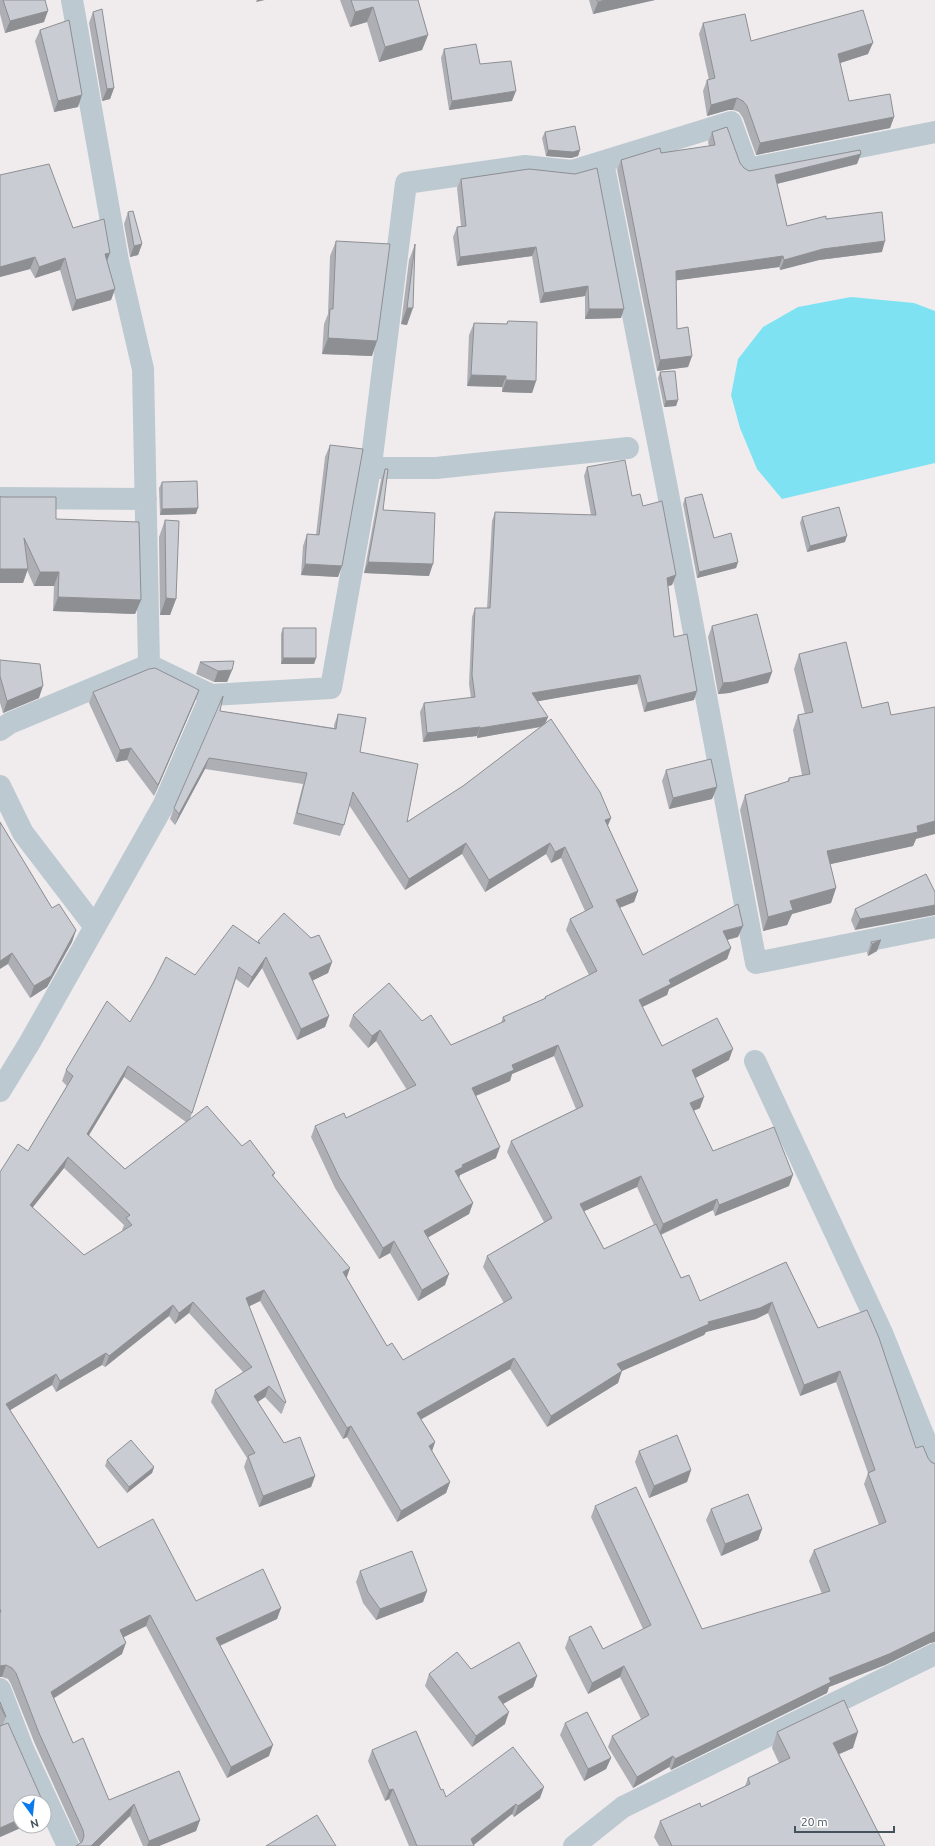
<svg xmlns="http://www.w3.org/2000/svg" width="935" height="1846" viewBox="0 0 935 1846" font-family="Ubuntu,sans-serif">
	<style>
		.water { fill: #7fe2f3 }
		.lines { fill: none; stroke-linecap: round; stroke-linejoin: round }
		.street { stroke: #bcc9d1; stroke-width: 22 }
		.wall { fill: #adafb5; fill-rule: evenodd }
		.shaded-wall { fill: #8d8f93 }
		.building { fill: #c9ccd2; stroke: #8d8f93; fill-rule: evenodd }
	</style>
	<rect width="100%" height="100%" fill="#f0eced"/>
	<!-- water -->
	<path class="water" d="M851 297 914 303 935 311V463L782 499 757 469 740 428 731 395 738 359 763 327 798 307Z"/>
	<g class="lines">
		<!-- street -->
		<path class="street" d="M72 0 118 261 143 369 149 665 211 695
			M603 162 666 483 756 963 935 927
			M370 468H436L628 448
			M0 498 146 499
			M0 730 10 723 149 665
			M0 786 23 833 95 927
			M755 1061 882 1333 935 1464
			M0 1091 30 1042 163 806 211 695 331 688 372 457 406 183 525 166 572 171 731 122 748 169 935 132
			M0 1689 23 1749 68 1846
			M574 1846 623 1807 935 1654"/>
	</g>
	<!-- wall -->
	<path class="wall" d="M0 0H45L44 22 5 33 0 14Z
		M340 0H418L428 35 422 50 379 62 367 22 350 27Z
		M589 0H655L593 14Z
		M93 12 114 88 110 99 102 101 89 23Z
		M703 23 751 41 868 54 840 63 849 101 894 117 890 128 756 155 743 118 739 112 733 110H728L707 116 703 91 707 80H709L699 34Z
		M40 30 78 107 54 112 35 41Z
		M444 49 480 64 512 101 449 110 441 58Z
		M545 132 580 150 578 156 571 158 546 156 542 138Z
		M712 132 740 163 744 168 749 171 857 164 777 184 787 226 826 219 882 252 819 260 780 270 779 267 676 280 677 329 692 356 688 367 657 371 617 170 621 160 661 153 709 146 708 142Z
		M529 169 621 318 585 319V296L540 303 532 256 457 266 453 237 457 227 461 226 457 188 461 179Z
		M0 175 73 228 107 261 115 289 111 300 72 311 60 270 35 278 30 269 0 277Z
		M128 212 142 244 138 255 130 257 124 224Z
		M336 241 372 356 322 354 324 324 328 314 330 256Z
		M415 244 407 325 401 324 409 260Z
		M508 321 536 381 532 393 502 392V387L467 386 469 335 474 323 506 324Z
		M660 372 678 400 676 406 664 407 658 378Z
		M330 445 342 566 338 577 301 575 303 546 307 534 316 535 325 457Z
		M587 467 632 496 643 506 676 575 672 585 668 586 674 637 694 700 644 712 637 684 537 701 548 717 545 724 611 818 608 826 638 891 634 902 619 908 643 955 738 937 727 940 731 948 727 959 669 989 667 995 642 1007 662 1046 729 1060 695 1078 700 1108 693 1111 713 1151 789 1186 715 1216 713 1210 661 1235 681 1278 700 1301 786 1262 818 1328 916 1448 928 1458 931 1462 935 1464V1642L930 1643 885 1665 829 1687 827 1693 671 1770 669 1767 633 1788 608 1747 612 1736 641 1719 620 1677 588 1694 565 1648 569 1637 603 1649 643 1629 591 1517 595 1506 702 1629 822 1594 809 1561 814 1550 879 1525 864 1484 868 1473 836 1382 800 1396 768 1313 756 1319 706 1332 704 1335 621 1371 618 1383 547 1427 510 1369 421 1419 435 1442 432 1451 450 1482 446 1493 397 1522 347 1437 343 1439 260 1301 249 1306 286 1402 282 1413 281 1414 265 1397 258 1402 284 1443 315 1476 311 1487 259 1507 244 1467 247 1458 211 1402 215 1390 243 1372 189 1313 175 1324 169 1316 105 1367 102 1365 56 1392 52 1385 10 1410 98 1548 196 1601 281 1608 277 1619 220 1646 269 1756 227 1778 146 1626 124 1637 122 1654 53 1699 73 1743 109 1800 179 1771 200 1820 196 1831 159 1846H143L130 1816 99 1846H76L80 1843 79 1841 35 1744 11 1684 8 1679 2 1677H0V1172L28 1151 67 1086 62 1081 66 1070 130 1022 195 975 258 943V941L332 962 328 973 312 981 329 1016 325 1027 297 1040 262 968 248 988 236 979 190 1119 242 1146 275 1173 273 1177 346 1277 387 1346 403 1360 504 1303 483 1267 487 1256 544 1222 507 1152 511 1141 576 1109 554 1056 512 1074 510 1081 476 1096 496 1158 460 1175 459 1178 473 1203 469 1214 428 1237 445 1285 418 1301 390 1253 379 1259 335 1188 311 1137 315 1126 346 1118 407 1090 376 1041 368 1048 349 1026 353 1015 422 1021 451 1045 501 1023 503 1017 544 999 545 997 589 975 566 930 570 919 585 911 561 858 551 863 546 854 485 892 462 854 405 890 349 805 344 825 340 836 293 824 303 784 205 769 175 825 170 819 174 808 220 711 334 728V725L338 714 360 752 407 822 463 786 541 727 477 738V736L423 742 420 712 424 703 471 698 469 684 472 617 475 608H487L492 521 495 512 591 515 584 476ZM124 1077 186 1122 125 1169 89 1135ZM64 1168 124 1225 122 1230 123 1231 84 1255 32 1207ZM637 1187 654 1225 604 1249 584 1211Z
		M385 469 383 510 429 576 364 573 381 480Z
		M162 482 196 514 160 515 159 488Z
		M0 496 56 519 141 600 135 614 53 611 54 586H34L27 570 23 583H0Z
		M685 498 714 538 738 562 736 568 697 578 683 504Z
		M802 517 845 542 807 552 800 523Z
		M165 520 176 599 170 615H160L159 537Z
		M712 626 772 672 768 683 729 693 718 694 708 637Z
		M283 628 316 658 314 664H281V634Z
		M799 654 862 708 916 839 913 846 830 864 836 888 831 903 792 914 787 925 763 931 740 810 745 795 787 782 789 778 802 775 793 730 798 715 805 714 794 669Z
		M0 660 39 698 3 713 0 703Z
		M200 662 232 670 227 682H214L196 674Z
		M199 690 195 701 154 796 127 760 116 762 89 703 93 692Z
		M666 770 717 787 712 799 669 809 662 781Z
		M0 822 52 908 76 930 72 942 47 987 30 998 8 964Z
		M926 874 855 930 851 920 855 909Z
		M871 942 877 951 868 956 867 953Z
		M639 1451 691 1470 687 1482 649 1498 635 1462Z
		M107 1460 154 1467 152 1473 127 1493 105 1466Z
		M711 1509 762 1529 758 1540 721 1556 706 1520Z
		M360 1571 427 1591 423 1602 376 1620 363 1603 356 1582Z
		M471 1669 537 1676 533 1687 503 1704 505 1724 472 1747 425 1686 429 1674Z
		M0 1702 6 1717 3 1724 25 1826 0 1837Z
		M565 1723 611 1758 606 1769 584 1781 560 1735Z
		M777 1732 853 1748 839 1754 885 1846H659L654 1837 660 1821 701 1807 745 1786 748 1778 779 1763 772 1748Z
		M372 1750 441 1790 446 1797 540 1798 514 1817 512 1814 474 1845V1846H409L389 1799 385 1801 368 1761Z"/>
	<!-- shaded-wall -->
	<path class="shaded-wall" d="M257 0H265L256 2Z
		M605 0H655L593 14 598 2Z
		M373 7 367 22 350 27 355 12Z
		M48 11 44 22 5 33 10 21Z
		M428 35 422 50 379 62 385 47Z
		M873 43 868 54 834 65 838 54Z
		M114 88 110 99 102 101 107 89Z
		M516 91 512 101 449 110 452 101Z
		M82 95 78 107 54 112 58 101Z
		M737 98 733 110H728L707 116 711 105 732 99Z
		M894 117 890 128 756 155 760 143Z
		M548 150H580L578 156 571 158 546 156Z
		M861 154 857 164 772 185 775 175Z
		M885 241 882 252 819 260 780 270 784 260 823 249Z
		M142 244 138 255 130 257 134 246Z
		M536 247 532 256 457 266 460 257Z
		M110 253 106 264 105 254Z
		M783 256 779 267 672 281 676 271Z
		M35 257 30 269 0 277V267Z
		M65 258 60 270 35 278 39 267Z
		M588 286 585 296 540 303 544 293Z
		M115 289 111 300 72 311 76 300Z
		M407 308H413L407 325 401 324Z
		M589 309H624L621 318 585 319Z
		M328 338 377 341 372 356 322 354Z
		M692 356 688 367 657 371 660 360Z
		M471 375 506 376 502 387 467 386Z
		M506 380 536 381 532 393 502 392Z
		M678 400 676 406 664 407 666 401Z
		M198 508 196 514 160 515 162 509Z
		M847 536 845 542 807 552 810 546Z
		M368 562 433 564 429 576 364 573Z
		M738 562 736 568 697 578 699 572Z
		M305 564 342 566 338 577 301 575Z
		M0 569H28L23 583H0Z
		M40 572H59L54 586H34Z
		M676 575 672 585 664 587 667 578Z
		M58 597 141 600 135 614 53 611Z
		M166 598 176 599 170 615H160Z
		M283 658H316L314 664H281Z
		M232 670 227 682H214L218 671Z
		M772 672 768 683 729 693 718 694 723 683Z
		M640 675 637 684 528 703 532 693Z
		M43 686 39 698 3 713 7 701Z
		M199 690 195 701 154 796 158 785Z
		M697 691 694 700 644 712 647 703Z
		M548 717 544 726 477 738 480 728Z
		M480 727 477 736 423 742 427 733Z
		M131 748 127 760 116 762 120 750Z
		M209 758 205 769 175 825 179 814Z
		M717 787 712 799 669 809 673 798Z
		M611 818 606 829 605 820Z
		M935 821V834L916 839 913 846 822 866 827 851Z
		M466 843 462 854 405 890 409 879Z
		M550 843 546 854 485 892 489 880Z
		M565 847 561 858 551 863 555 852Z
		M836 888 831 903 792 914 787 925 763 931 768 917 790 901Z
		M638 891 634 902 612 911 616 900Z
		M935 905V915L855 930 860 919Z
		M743 926 738 937 719 942 723 931Z
		M76 930 72 942 47 987 30 998 34 986Z
		M881 940 877 951 868 956 872 944Z
		M731 948 727 959 669 989 667 995 634 1011 639 1000 669 980Z
		M12 953 8 964 0 969V961Z
		M266 957 262 968 248 988 252 977Z
		M332 962 328 973 305 984 309 973Z
		M329 1016 325 1027 297 1040 301 1029Z
		M380 1030 376 1041 368 1048 372 1036Z
		M558 1045 554 1056 512 1074 510 1081 468 1099 472 1088 512 1065Z
		M733 1049 729 1060 688 1082 692 1070Z
		M128 1066 124 1077 83 1145 87 1134Z
		M704 1097 700 1108 686 1114 690 1103Z
		M500 1147 496 1158 460 1175 459 1178 455 1171 462 1165Z
		M68 1157 64 1168 26 1216 30 1205Z
		M793 1175 789 1186 715 1216 719 1205Z
		M641 1176 637 1187 576 1215 580 1204Z
		M717 1199 713 1210 659 1235 663 1224Z
		M473 1203 469 1214 420 1242 424 1231Z
		M394 1241 390 1253 379 1259 383 1248Z
		M350 1268 346 1280 343 1272Z
		M449 1274 445 1285 418 1301 422 1290Z
		M264 1290 260 1301 242 1310 246 1298Z
		M193 1302 189 1313 175 1324 179 1313Z
		M772 1302 768 1313 756 1319 706 1332 704 1335 613 1375 617 1364 708 1322Z
		M173 1305 169 1316 105 1367 109 1356Z
		M106 1353 102 1365 56 1392 60 1381Z
		M514 1358 510 1369 413 1424 417 1413Z
		M622 1371 618 1383 547 1427 551 1416Z
		M840 1371 836 1382 800 1396 804 1385Z
		M56 1374 52 1385 2 1415 6 1404Z
		M269 1386 265 1397 250 1407 254 1396Z
		M351 1426 347 1437 343 1439 347 1428Z
		M435 1442 431 1454 429 1446Z
		M154 1467 152 1473 127 1493 129 1487Z
		M691 1470 687 1482 649 1498 654 1486Z
		M315 1476 311 1487 259 1507 263 1496Z
		M450 1482 446 1493 397 1522 401 1511Z
		M762 1529 758 1540 721 1556 725 1544Z
		M427 1591 423 1602 376 1620 380 1609Z
		M281 1608 277 1619 212 1649 216 1638Z
		M150 1615 146 1626 116 1641 120 1630Z
		M934 1632H935V1642L930 1643 885 1665 829 1687 827 1693 671 1770 675 1759 829 1678Z
		M126 1643 122 1654 46 1703 51 1692Z
		M6 1665 2 1677H0V1666Z
		M624 1666 620 1677 588 1694 592 1683Z
		M537 1676 533 1687 494 1709 498 1697Z
		M509 1712 505 1724 472 1747 476 1736Z
		M858 1732 853 1748 828 1759 833 1743Z
		M273 1745 269 1756 227 1778 231 1767Z
		M673 1756 669 1767 633 1788 637 1777Z
		M611 1758 606 1769 584 1781 588 1769Z
		M544 1787 540 1798 514 1817 518 1806Z
		M393 1789 389 1799 385 1801 389 1790Z
		M134 1804 130 1816 99 1846H91Z
		M516 1804 512 1814 472 1846 471 1839Z
		M20 1819V1826H25L0 1837V1828Z
		M200 1820 196 1831 159 1846H147L149 1841Z"/>
	<!-- building -->
	<path class="building" d="M3 0H45L48 11 10 21Z
		M351 0H418L428 35 385 47 373 7 355 12Z
		M597 0H605L598 2Z
		M102 9 114 88 107 89 93 12Z
		M863 10 873 43 838 54 849 101 890 94 894 117 760 143 747 106 743 101 737 98 732 99 711 105 707 80 715 78 703 23 745 14 751 41Z
		M69 20 82 95 58 101 40 30Z
		M476 44 480 64 511 61 516 91 452 101 444 49Z
		M575 126 580 150 573 152 548 150 545 132Z
		M727 127 740 163 744 168 749 171 860 150 861 154 775 175 787 226 826 216V219L882 212 885 241 823 249 784 260 783 256 676 271 677 329 688 327 692 356 660 360 621 160 660 148 661 153 715 145 712 132Z
		M49 164 73 228 104 219 110 253 105 254 115 289 76 300 65 258 39 267 35 257 0 267V175Z
		M597 168 624 309H589L588 286 544 293 536 247 460 257 457 227 466 226 461 179 529 169 575 174Z
		M133 211 142 244 134 246 128 212Z
		M336 241 390 244 377 341 328 338 330 309H333Z
		M415 244 413 308H407Z
		M508 321 537 322 536 381 506 380V376L471 375 474 323 507 324Z
		M675 371 678 400 666 401 660 372Z
		M330 445 363 449 342 566 305 564 307 534 319 535Z
		M625 460 632 496 640 494 643 506 662 501 676 575 667 578 674 637 687 634 697 691 647 703 640 675 532 693 548 717 480 728V727L427 733 424 703 475 697 472 675 475 608H490L495 512 596 515 587 467Z
		M385 469H388L383 510 435 513 433 564 368 562Z
		M197 481 198 508 162 509V482Z
		M702 494 714 538 731 533 738 562 699 572 685 498Z
		M0 496 1 497H56V519L139 522 141 600 58 597 59 572H40L24 538 28 569H0Z
		M839 507 847 536 810 546 802 517Z
		M165 520 179 521 176 599 166 598Z
		M757 614 772 672 734 682 723 683 712 626Z
		M283 628H316V658H283Z
		M846 642 862 708 888 702 891 715 935 707V821L917 826 918 832 827 851 836 888 790 901 793 910 768 917 745 795 789 781V778L810 774 798 715 813 712 799 654Z
		M0 660 40 664 43 686 7 701 0 676Z
		M234 661 232 670 218 671 200 662Z
		M155 668 199 690 158 785 131 748 120 750 93 692 149 669Z
		M223 696 220 711 336 729 338 714 366 718 360 752 418 764 407 822 463 786 551 719 600 792 611 818 605 820 638 891 616 900 643 955 738 904 743 926 723 931 731 948 669 980 671 984 639 1000 662 1046 717 1018 733 1049 692 1070 704 1097 690 1103 713 1151 774 1127 793 1175 719 1205 717 1199 663 1224 641 1176 580 1204 604 1249 656 1224 681 1278 689 1275 700 1301 786 1262 818 1328 867 1310 879 1338 916 1448 923 1446 928 1458 931 1462 935 1464V1632H934L889 1654 829 1678 831 1682 675 1759 673 1756 637 1777 612 1736 649 1715 624 1666 592 1683 569 1637 591 1626 603 1649 651 1625 595 1506 636 1487 702 1629 830 1591 814 1550 886 1522 868 1473 875 1470 840 1371 804 1385 772 1302 760 1308 708 1322 709 1324 617 1364 622 1371 551 1416 514 1358 417 1413 435 1442 429 1446 450 1482 401 1511 351 1426 347 1428 264 1290 246 1298 286 1402 285 1403 269 1386 254 1396 284 1443 300 1437 315 1476 263 1496 248 1456 255 1453 215 1390 252 1367 193 1302 179 1313 173 1305 109 1356 106 1353 60 1381 56 1374 6 1404 98 1548 153 1519 196 1601 263 1569 281 1608 216 1638 273 1745 231 1767 150 1615 120 1630 126 1643 51 1692 73 1743 83 1738 109 1800 179 1771 200 1820 149 1841 134 1804 91 1846H76L82 1842 84 1836 83 1830 39 1733 16 1673 12 1668 6 1665 0 1666V1612H1L0 1609V1172L18 1144 28 1151 73 1076 66 1070 107 1001 130 1022 153 983 166 957 195 975 233 925 260 944 258 941 284 913 311 938 319 935 332 962 309 973 329 1016 301 1029 266 957 252 977 239 967 192 1113 128 1066 87 1134 125 1169 207 1106 242 1146 250 1140 275 1173 272 1175 350 1268 343 1272 387 1346 392 1343 403 1360 512 1298 487 1256 552 1218 511 1141 583 1106 558 1045 512 1065 514 1070 472 1088 500 1147 462 1165 463 1167 455 1171 473 1203 424 1231 449 1274 422 1290 394 1241 383 1248 339 1177 315 1126 344 1113 346 1118 416 1085 380 1030 372 1036 353 1015 389 983 422 1021 431 1015 451 1045 505 1021 503 1017 546 998 545 997 597 971 570 919 593 907 565 847 555 852 550 843 489 880 466 843 409 879 353 792 344 825 297 813 307 773 209 758 179 814 174 808ZM68 1157 130 1215 126 1218 132 1225 84 1255 30 1205Z
		M711 759 717 787 673 798 666 770Z
		M0 822 52 908 59 904 76 930 51 976 34 986 12 953 0 961Z
		M926 874 935 892V905L860 919 855 909Z
		M881 940 872 944 871 942Z
		M677 1435 691 1470 654 1486 639 1451Z
		M131 1440 154 1467 129 1487 107 1460Z
		M748 1494 762 1529 725 1544 711 1509Z
		M412 1551 427 1591 380 1609 368 1592 360 1571Z
		M519 1642 537 1676 498 1697 509 1712 476 1736 429 1674 457 1652 471 1669Z
		M844 1700 858 1732 833 1743 885 1846H672L660 1821 700 1803 701 1807 750 1784 748 1778 790 1758 777 1732Z
		M0 1702 6 1717 0 1706Z
		M587 1712 611 1758 588 1769 565 1723Z
		M8 1723 43 1802H20V1819L0 1828V1726Z
		M416 1731 441 1790 443 1789 446 1797 513 1747 544 1787 518 1806 516 1804 471 1839 474 1846H417L393 1789 389 1790 372 1750Z
		M317 1815 336 1846H266Z"/>
	<!-- north arrow -->
	<g transform="translate(32 1814) rotate(165)"><circle r="19" fill="#ffffff" stroke="#b4babe"/>
	<path d="M0-3L7 15L0 10L-7 15Z" fill="#0a7aec"/>
	<text y="-6" font-size="11" font-weight="bold" text-anchor="middle" fill="#44525c">N</text>
	</g>
	<!-- scale -->
	<path d="M795 1826v6h99v-6" fill="none" stroke="#44525c" stroke-width="2"/>
	<text x="801" y="1826" font-size="12" fill="#44525c" stroke="#ffffff" stroke-width="3" paint-order="stroke">20 m</text>
</svg>
